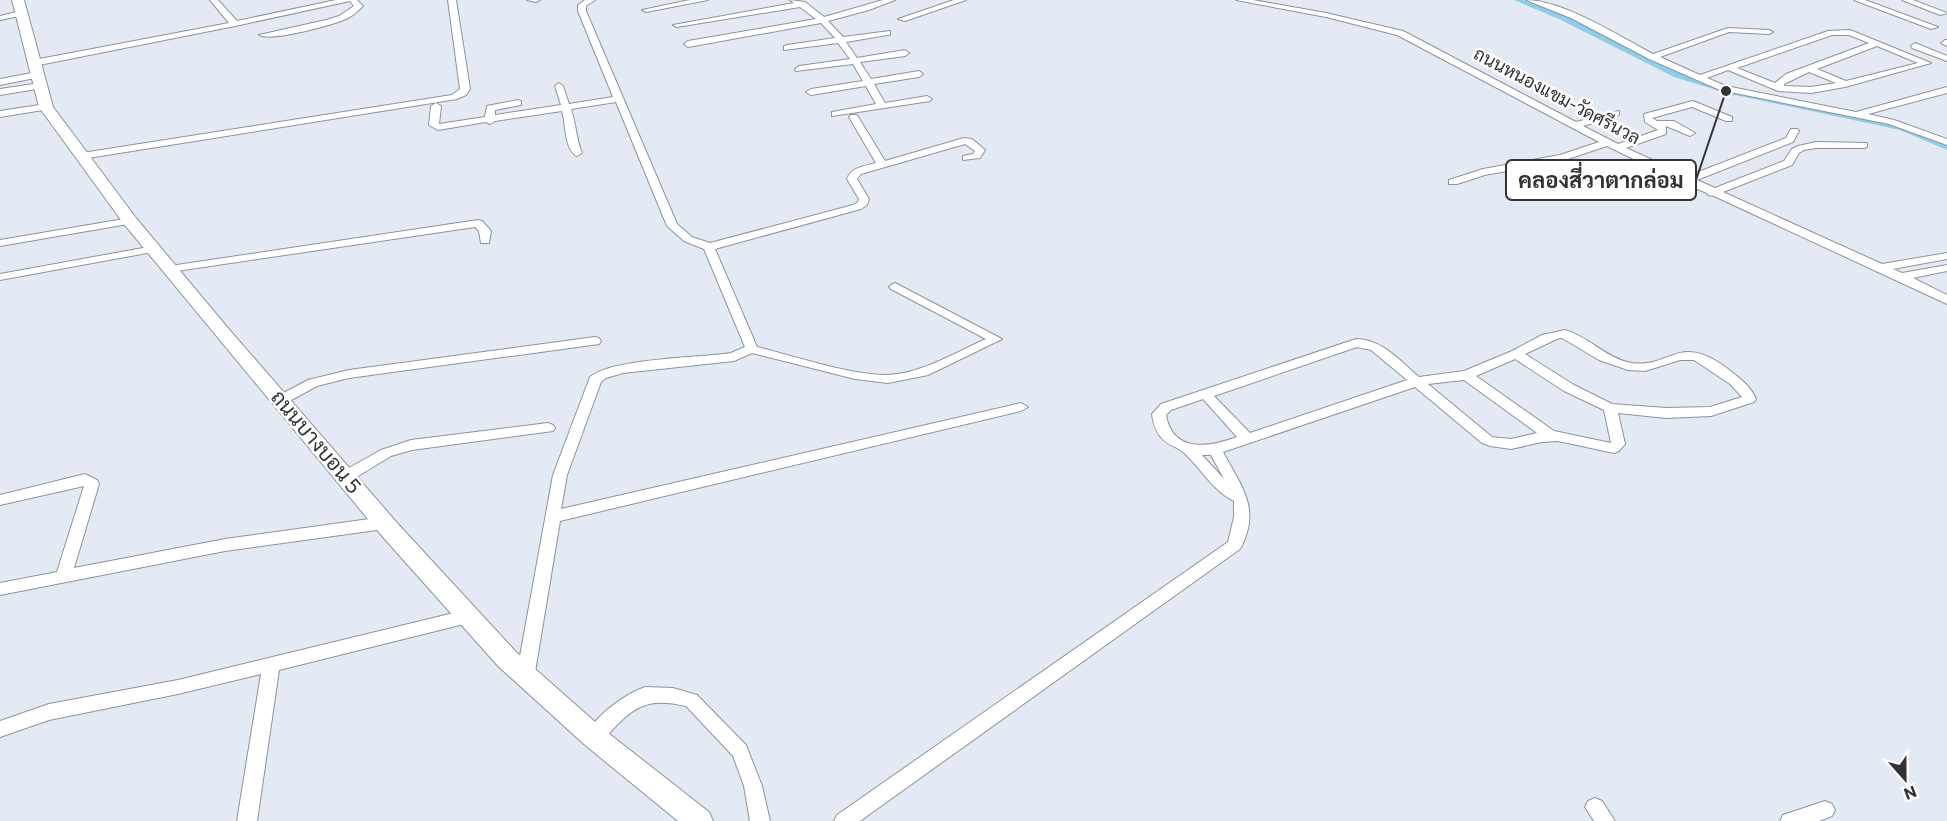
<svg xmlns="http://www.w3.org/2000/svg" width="1947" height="821" viewBox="0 0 1947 821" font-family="Commissioner,Sarabun,sans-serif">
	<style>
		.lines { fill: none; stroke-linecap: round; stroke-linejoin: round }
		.canal { fill: #8dceeb; fill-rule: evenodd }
		.street-casing { stroke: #8d939c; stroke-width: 2 }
		.secondary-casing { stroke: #8d939c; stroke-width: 2 }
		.street { fill: #fff; fill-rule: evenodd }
		.secondary { fill: #fff; fill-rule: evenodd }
		.labels { text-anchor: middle; stroke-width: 5; stroke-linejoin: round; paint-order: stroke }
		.far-street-label { font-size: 18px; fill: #313337; stroke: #fff }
		.street-label { font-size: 21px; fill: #313337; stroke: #fff }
		.leader { fill: none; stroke: #313337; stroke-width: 2 }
		.callout-dot { fill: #313337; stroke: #fff; stroke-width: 2 }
		.callout { fill: #fff; stroke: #313337; stroke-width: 2 }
		.callout-label { font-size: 22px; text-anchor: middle; font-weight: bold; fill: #313337 }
	</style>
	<rect width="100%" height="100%" fill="#e4eaf4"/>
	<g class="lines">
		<!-- canal -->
		<path class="canal" d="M1514 0H1523L1567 16 1680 73 1728 89 1905 126 1947 144V150L1900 130 1726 93 1674 77 1561 20Z"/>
		<!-- street casing -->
		<g class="street-casing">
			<path id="street" d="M210 0H218L237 21 336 0H357L363 6C358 11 354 15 348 18 333 25 271 42 259 35L326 20 339 16 354 6 350 1 235 26 34 66 30 63 34 60 229 23Z
				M448 0H456L470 89 466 95 457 99 82 159 77 156 82 153 452 95 460 89Z
				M527 0H540L536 2Z
				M585 0H595L586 6V11L677 224 692 237 710 243 853 205 858 202 859 199 847 179C851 167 865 166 876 163L849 117 851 115H857L885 161 964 138 972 139 985 150 980 158 963 160V156L973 154 975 151 965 144 861 174 857 179 869 199 867 205 861 209 715 249 757 347C794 356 850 375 887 375 921 374 956 352 986 339L891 289 889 287 891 285 895 283 1002 339 928 375 888 383 855 379 752 353 734 361 623 373 606 378 601 382 567 475 561 509 1021 403 1028 407 1021 411 560 521 534 678 531 683 525 685 519 683 516 678 553 475 590 377C613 358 699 358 731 353L745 347 704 249 684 241 667 226 616 102 571 109C576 124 576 138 582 153L577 156C564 150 566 123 562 111L495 121 490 124 486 122 438 130 429 125 431 106 436 103 441 106 439 124 485 117 487 106 518 100 521 101V105L495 110V115L561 105 555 86 559 83 563 86 569 104 613 97 578 11V5Z
				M690 0H708L646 12 642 10Z
				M790 0 805 2 824 17 883 0H895L869 10 828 21 843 37 890 31V35H887L846 42 857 58 905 50 909 53 905 56 860 62 871 79 919 71 923 74 919 77 874 84 885 103 927 96 932 99 930 101 832 116V112L876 104 866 86 811 95 806 92 811 89 863 81 853 64 796 71 795 69 799 66 850 59 838 43 784 50V46L787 45 835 38 821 23 688 47 684 44 688 41 816 19 800 7 677 27 673 25 794 3Z
				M954 0H966L905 21 898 19Z
				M1236 0H1253L1326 13 1403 31 1576 122 1619 111V115L1583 126 1618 144 1658 130 1645 122 1644 114 1693 101 1732 117V121H1726L1692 107 1652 118 1657 121H1674L1695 133 1690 136 1666 126V134L1626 148 1688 176 1786 138 1791 129H1797L1799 131 1793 142 1697 180 1715 188 1784 161 1792 149 1798 146 1816 142 1867 143V147L1864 148H1816L1804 150 1799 153 1792 165 1723 192 1882 264 1947 253V259L1893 269 1902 273 1947 265V271L1913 278 1947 295V304L1714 196 1708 195 1707 193 1682 183 1607 146 1562 161 1485 175 1457 184H1449V180L1483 169 1560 155 1599 142 1397 35 1326 17Z
				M1526 0C1563 0 1619 36 1653 54L1728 28 1769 30 1773 32 1769 34 1729 32 1660 57 1700 75 1828 31 1850 30 1931 63 1845 87 1811 93 1778 91 1728 70 1707 78 1726 86 1856 112 1947 87V93L1868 114 1894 120 1947 139V145L1889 124 1720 90 1649 59 1571 18ZM1832 35H1849L1869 43 1786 74 1775 83 1737 68ZM1877 46 1918 63 1846 81 1817 69ZM1809 72 1836 83 1811 87 1784 86V84Z
				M1854 0H1865L1938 27 1931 29Z
				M1902 0H1913L1947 13 1940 15Z
				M21 11H24V15L0 20V16Z
				M1945 40H1947V46L1941 43Z
				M1915 43 1947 56V61L1912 48 1911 46Z
				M37 72 40 73V77L0 85V79Z
				M40 83 43 84V88L0 95V89Z
				M46 104 51 107 49 109 0 117V111Z
				M130 218 135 221 134 223 0 246V240Z
				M478 220 482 221 491 231 489 243H481L479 231 475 227 170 272 164 269 170 266Z
				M154 246 160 249 158 251 0 280V274Z
				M1565 330C1587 336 1604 356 1627 362 1670 372 1676 330 1728 369 1739 378 1750 385 1756 399L1754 402 1711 416 1666 418 1618 413 1625 444 1619 451 1614 453 1558 441 1542 442 1511 449 1490 446 1482 443 1415 387 1223 452C1241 486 1262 509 1240 549L860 821H834L837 815 1228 542 1234 517V501C1212 490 1201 468 1183 452 1176 446 1166 445 1160 436 1155 430 1153 422 1152 414L1161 404 1356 339C1382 339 1400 361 1419 377L1464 371 1512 351 1542 335ZM1559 338H1562L1599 360 1628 370 1645 371 1680 360H1694L1730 384 1742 397 1710 407 1666 408 1612 404 1574 385 1525 354ZM1357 347 1371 350 1407 380 1250 433 1214 396ZM1515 359 1564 391 1604 410 1611 443 1554 431 1476 376ZM1464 380 1537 433 1511 439 1492 437 1428 384ZM1203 399 1237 437C1210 447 1173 454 1166 415L1171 410ZM1202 455H1211L1224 479Z
				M595 337 599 338 601 341 599 344 349 378 317 386 286 403H276L274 400 276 397 308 380 349 370Z
				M548 423 553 425 555 428 553 431 412 450 391 456 350 481H340L338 477 340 473 381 450 411 440Z
				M85 474 97 480 99 484 74 568 225 539 384 517 389 519 392 523 389 527 384 529 225 551 0 595V583L57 572 84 486 0 505V495Z
				M466 610 472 612 474 617 472 622 279 670 257 821H237L261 674 178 694 49 720 0 737V721L49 704 178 680Z
				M645 687 673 688 697 695 746 745 762 786 770 821H750L744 786 733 756 686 706C654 699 639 702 616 726 609 733 603 742 594 745L588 743 585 737C595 716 623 695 645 687Z
				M1595 798 1602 801 1615 821H1594L1585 807 1588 801Z
				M1825 801 1832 804 1835 810 1832 816 1819 821H1780L1783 815Z"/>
		</g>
		<!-- secondary casing -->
		<g class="secondary-casing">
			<path id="secondary" d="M12 0H24L53 107 136 218 227 327 398 524 516 652 603 729 709 812 713 821H678L585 745 498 666 382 536 124 224 39 107Z"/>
		</g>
		<!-- street -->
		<use href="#street" class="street"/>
		<!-- secondary -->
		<use href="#secondary" class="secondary"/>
	</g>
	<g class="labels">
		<!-- far-street labels -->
		<g class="far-street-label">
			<text transform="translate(1557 96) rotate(28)" y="6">ถนนหนองแขม-วัดศรีนวล</text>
		</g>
		<!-- street labels -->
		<g class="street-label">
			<text transform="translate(316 442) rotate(50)" y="7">ถนนบางบอน 5</text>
		</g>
	</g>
	<!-- callouts -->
	<path class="leader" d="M1726 91L1696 180"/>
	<circle class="callout-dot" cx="1726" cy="91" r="6"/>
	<rect class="callout" x="1506" y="160" width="190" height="40" rx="6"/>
	<g class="callout-label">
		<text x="1601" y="188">คลองสี่วาตากล่อม</text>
	</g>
	<!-- north arrow -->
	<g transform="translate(1905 779) rotate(159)" stroke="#ffffff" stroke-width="4.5" paint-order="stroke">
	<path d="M0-4.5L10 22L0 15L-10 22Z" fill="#313337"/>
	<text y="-9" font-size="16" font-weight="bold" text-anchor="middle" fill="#313337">N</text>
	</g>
</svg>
